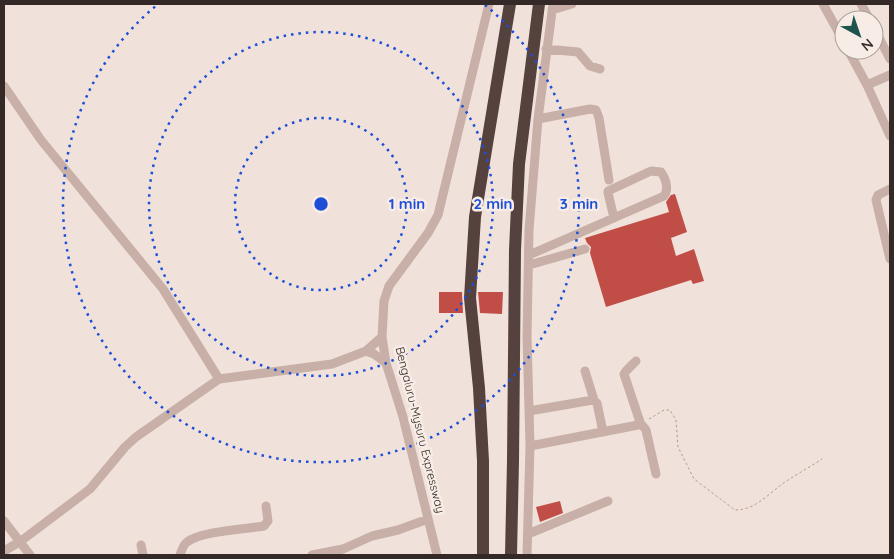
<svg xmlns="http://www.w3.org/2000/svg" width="894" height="559" viewBox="0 0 894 559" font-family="Quicksand,sans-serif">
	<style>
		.building { fill: #c14d47 }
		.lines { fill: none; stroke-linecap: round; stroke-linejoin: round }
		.path { stroke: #b49991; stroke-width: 1; stroke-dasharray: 2.5 2.5; stroke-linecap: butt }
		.minor { stroke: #c8afa7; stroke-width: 9 }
		.highway { stroke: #55413e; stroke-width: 12 }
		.ring { fill: none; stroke: #1d4ed8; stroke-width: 2.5; stroke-dasharray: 2.5 5 }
		.labels { text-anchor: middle; stroke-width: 5; stroke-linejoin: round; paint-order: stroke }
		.street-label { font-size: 12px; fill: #352927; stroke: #f8ece6 }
		.centre { fill: #1d4ed8; stroke: #f8ece6; stroke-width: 2.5 }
		.ring-label { font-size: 15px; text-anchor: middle; font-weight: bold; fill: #1d4ed8; stroke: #f8ece6; stroke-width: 5; stroke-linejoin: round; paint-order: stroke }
	</style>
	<rect width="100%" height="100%" fill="#f0e2da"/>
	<!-- building -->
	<path class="building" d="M675 194 687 232 671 238 676 256 694 249 704 281 693 284 691 280 606 307 590 253 591 247 587 243 585 238 669 212 666 202 671 195Z
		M439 292H462L463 313H439Z
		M478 292H503L502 314 480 313Z
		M560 501 563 513 540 522 536 507Z"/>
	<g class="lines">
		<!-- path -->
		<path class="path" d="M649 419 664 410H670L676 420 678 447 694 479 735 510C756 510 769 493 785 482 797 474 810 467 822 459"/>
		<!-- minor -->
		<path class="minor" d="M823 4 844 42
			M861 4 870 20
			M552 10 572 4
			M874 28 890 59
			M546 49 578 52 590 66 600 69
			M848 50 867 85 890 136
			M867 85 890 75
			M4 86 41 140 163 289 219 379
			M538 119 590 109 596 110 599 118 609 180
			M890 189 878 195 876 200 890 259
			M529 255 664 196C669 189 666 179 661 172L651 171 608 191V193L614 218
			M529 265 585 249
			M366 351 374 354 386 363
			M636 361 626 371 624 374 641 425
			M585 371 594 400
			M529 411 593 400 597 403 603 432
			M530 446 638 425H642L646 430 656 474
			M4 521 30 555
			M528 534 608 501
			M141 545 143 555
			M4 551 21 541 90 489 125 447 136 437 219 379 332 364 366 351 382 337
			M180 555C182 550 183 545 187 542 201 531 246 529 264 526L268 521 266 506
			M312 555 343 549 372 536 398 530 428 519
			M437 555 403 417 386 363 382 337 384 301 389 286 428 233 438 215 489 4
			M527 555 530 446 527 337 529 230 538 119 553 4"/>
		<!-- highway -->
		<path class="highway" d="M483 555V461L479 388 470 298 475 217 510 4
			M511 555 513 461 515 250 519 164 539 4"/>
	</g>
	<!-- distance rings -->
	<g class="ring">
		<circle cx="321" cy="204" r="86"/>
		<circle cx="321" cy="204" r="172"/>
		<path d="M485 5A258 258 0 1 1 157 5"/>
	</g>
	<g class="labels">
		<!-- street labels -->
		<g class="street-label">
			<text transform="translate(420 430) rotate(76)" y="4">Bengaluru-Mysuru Expressway</text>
		</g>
	</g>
	<circle cx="321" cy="204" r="8" class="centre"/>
	<g class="ring-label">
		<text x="407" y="209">1 min</text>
		<text x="493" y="209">2 min</text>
		<text x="579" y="209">3 min</text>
	</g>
	<!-- border -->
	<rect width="894" height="559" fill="none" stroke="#352927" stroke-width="10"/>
	<!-- north arrow -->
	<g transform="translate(859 35) rotate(140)"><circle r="24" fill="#f8ece6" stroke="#aa9e9a"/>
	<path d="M0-4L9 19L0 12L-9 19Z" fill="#1e544d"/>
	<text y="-8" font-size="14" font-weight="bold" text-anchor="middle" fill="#352927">N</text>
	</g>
</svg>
